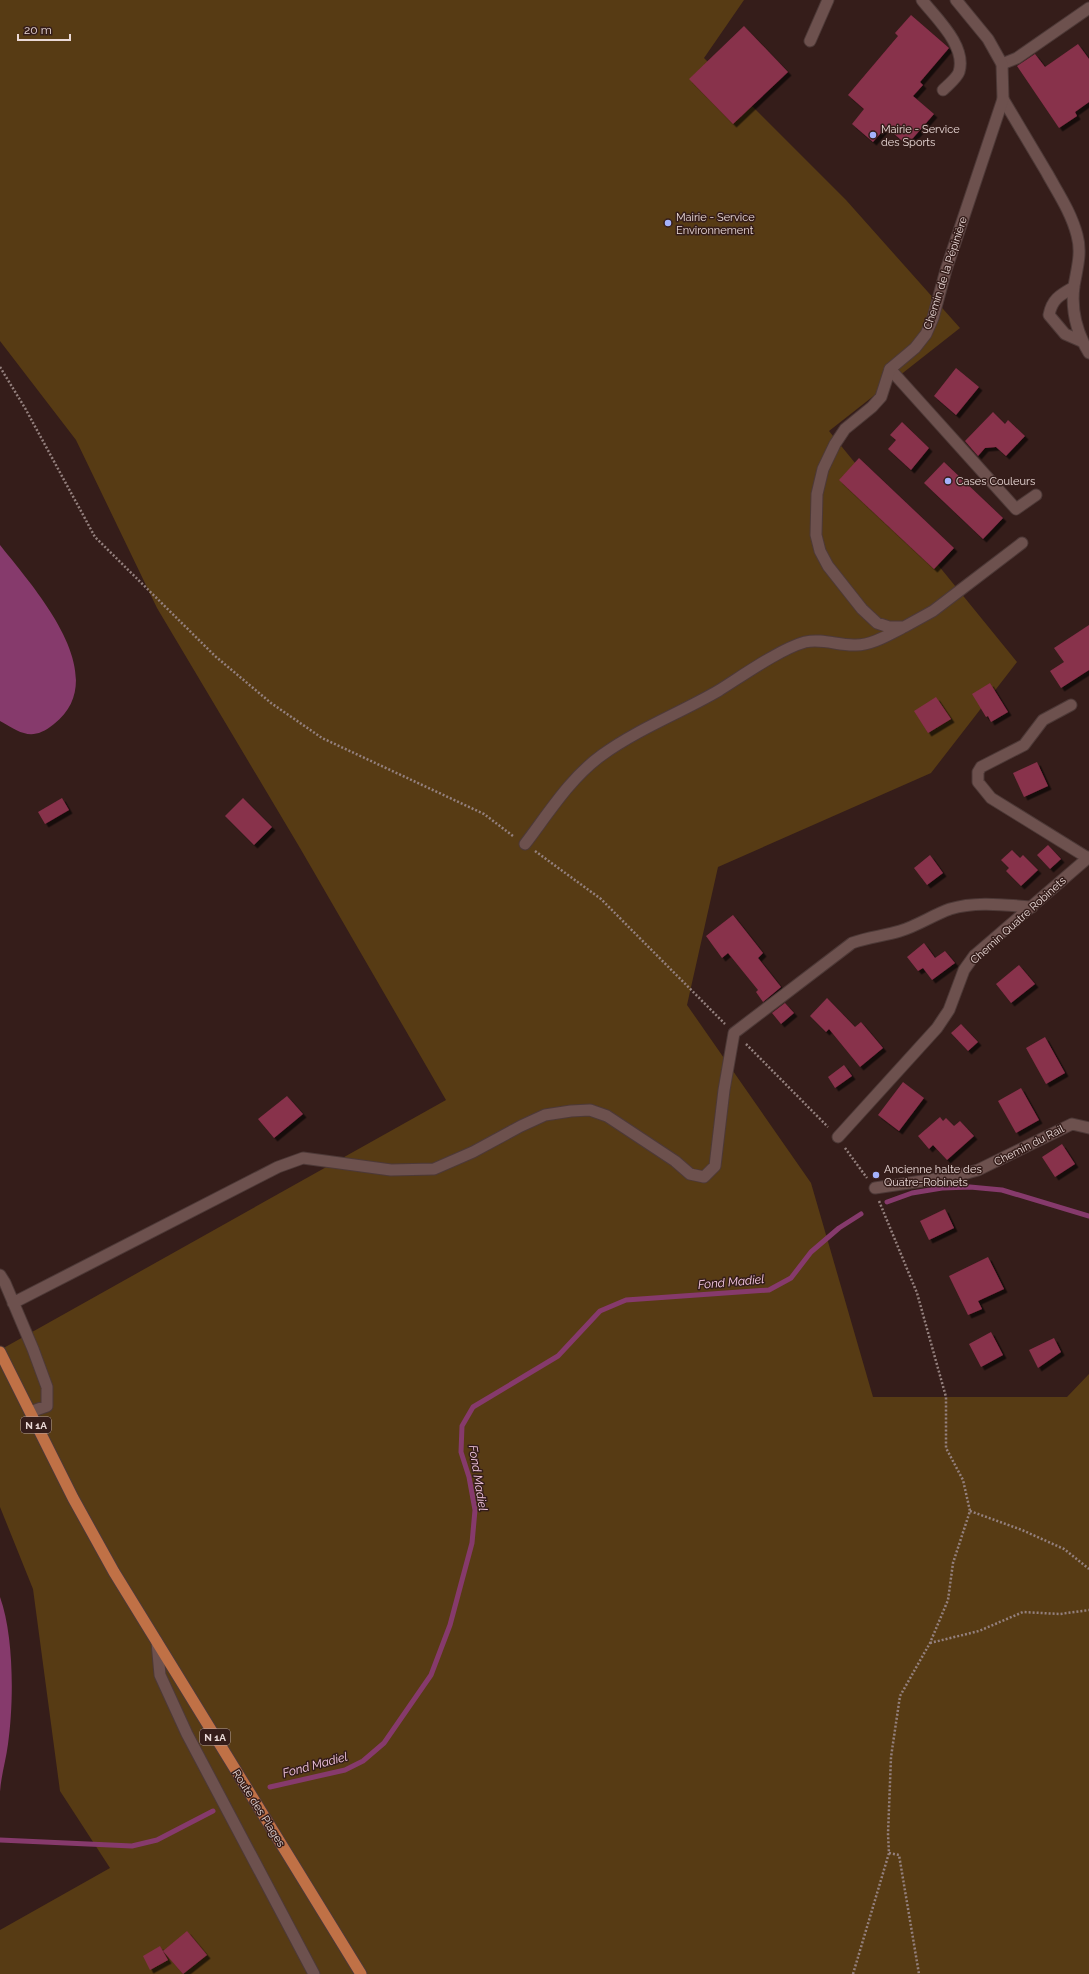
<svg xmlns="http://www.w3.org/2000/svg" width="1089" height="1974" viewBox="0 0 1089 1974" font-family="Raleway,sans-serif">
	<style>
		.green { fill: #573b14 }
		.water { fill: #863a6c }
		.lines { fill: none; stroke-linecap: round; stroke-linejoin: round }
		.stream { stroke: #863a6c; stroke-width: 5 }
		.building { fill: #88304b; filter: url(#shadow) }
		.service-casing { stroke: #4d3937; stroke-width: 13 }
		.minor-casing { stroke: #4d3937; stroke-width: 13 }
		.primary-casing { stroke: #4d3937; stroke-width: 13 }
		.path { stroke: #94807e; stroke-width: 2.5; stroke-dasharray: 2 2; stroke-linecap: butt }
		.service { stroke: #6d514e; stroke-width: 11 }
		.minor { stroke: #6d514e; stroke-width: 11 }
		.primary { stroke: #c07146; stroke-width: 11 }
		.poi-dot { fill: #a4b2fc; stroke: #351d1a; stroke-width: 1.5 }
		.labels { text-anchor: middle; stroke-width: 3; stroke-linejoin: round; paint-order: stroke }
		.shield { fill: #351d1a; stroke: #b4a19e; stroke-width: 1 }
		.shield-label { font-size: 10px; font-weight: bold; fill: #ead9d7 }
		.poi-label { font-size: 11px; fill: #ead9d7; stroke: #351d1a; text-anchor: start }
		.street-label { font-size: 11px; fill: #ead9d7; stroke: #351d1a }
		.water-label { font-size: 12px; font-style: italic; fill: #f8cbe6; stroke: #351d1a }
	</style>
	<defs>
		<filter id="shadow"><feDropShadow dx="3.5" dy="3.5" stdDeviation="0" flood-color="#0009"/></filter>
	</defs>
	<rect width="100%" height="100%" fill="#351d1a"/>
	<!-- green -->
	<path class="green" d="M0 0H744L704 58 846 200 960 328 829 431 1017 662 931 773 718 867 687 1005 811 1183 873 1397H1067L1089 1374V1974H0V1930L110 1868 60 1791 33 1589 0 1507V1350L446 1100 300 848 157 608 76 440 0 341Z"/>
	<!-- water -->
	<path class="water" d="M0 545C33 587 115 676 54 724 32 742 21 733 0 721Z
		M0 1597C14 1636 14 1702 8 1744 6 1760 1 1776 0 1792Z"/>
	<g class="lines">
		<!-- stream -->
		<path class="stream" d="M887 1202 912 1193 942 1188 970 1187 1002 1190 1089 1216
			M270 1787 345 1770 363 1761 384 1743 431 1675 450 1625 472 1543 475 1510 469 1477 461 1452 462 1426 473 1407 558 1356 600 1311 626 1300 769 1290 791 1278 811 1252 839 1228 861 1214
			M0 1840 132 1846 157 1840 213 1811"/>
	</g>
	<!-- building -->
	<path class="building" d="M911 15 949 48 920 82 923 85 913 96 934 114 907 145 886 127 873 142 852 124 864 109 848 95 898 36 895 33Z
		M744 26 788 72 733 124 689 79Z
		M1078 44 1089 59V102L1075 112 1077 116 1059 128 1017 66 1035 54 1045 67Z
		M956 368 979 387 956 415 934 396Z
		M993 412 1005 424 1008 420 1025 436 1006 456 996 447 985 448 978 456 965 441Z
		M902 422 929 448 911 470 888 449 896 440 890 435Z
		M859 458 954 548 934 569 839 480Z
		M944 462 1003 518 983 539 924 483Z
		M1089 625V670L1061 688 1050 671 1064 662 1054 648Z
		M990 683 1008 712 991 722 988 716 986 717 972 694Z
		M936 697 951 719 928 733 914 711Z
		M1037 762 1048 786 1024 797 1013 773Z
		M62 798 69 810 45 824 38 812Z
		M243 798 272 827 254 845 225 816Z
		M1048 845 1061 859 1050 869 1037 855Z
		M1012 850 1020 858 1023 855 1038 870 1021 886 1006 871 1009 868 1001 860Z
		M930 855 943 873 927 885 914 868Z
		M733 915 763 953 758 958 781 987 763 1002 756 992 758 990 728 953 722 958 706 936Z
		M924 943 935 958 945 951 955 963 932 980 923 968 918 971 907 957Z
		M1019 965 1035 984 1011 1003 996 984Z
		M827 998 855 1027 861 1022 883 1048 860 1067 829 1029 826 1032 810 1016Z
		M785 1003 794 1013 781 1024 772 1013Z
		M961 1024 978 1042 968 1051 951 1033Z
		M1045 1037 1065 1073 1046 1084 1026 1048Z
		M844 1065 852 1076 835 1088 828 1077Z
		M903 1082 924 1098 899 1131 878 1115Z
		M1021 1088 1039 1120 1016 1133 998 1101Z
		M287 1096 303 1114 274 1138 258 1119Z
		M940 1117 943 1121 946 1118 954 1126 960 1121 974 1136 947 1160 933 1145 929 1149 918 1136Z
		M1062 1144 1075 1164 1055 1177 1042 1157Z
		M945 1209 954 1228 929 1240 920 1221Z
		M988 1257 1004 1289 978 1301 982 1309 968 1315 949 1276Z
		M991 1332 1003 1355 981 1367 969 1344Z
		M1054 1338 1061 1352 1038 1368 1029 1350Z
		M187 1931 207 1955 183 1974 163 1951Z
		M160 1946 168 1960 150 1970 143 1956Z"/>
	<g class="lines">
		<!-- service casing -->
		<g class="service-casing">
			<path id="service" d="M922 0C936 18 967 46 959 72 957 78 948 85 943 90
				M810 41 828 0
				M1002 64 1017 58 1089 8
				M1003 99C1018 124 1032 148 1047 173 1058 193 1071 212 1077 235 1082 253 1077 268 1074 286 1071 309 1077 333 1089 353
				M1074 287C1060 295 1052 299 1049 315L1065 334 1081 341
				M890 369 1016 509 1036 495"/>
		</g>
		<!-- minor casing -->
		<g class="minor-casing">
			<path id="minor" d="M956 0 988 39 1002 64 1003 99 946 270 933 318 926 334 915 348 890 369 881 397 872 407 845 429 835 444 823 469 817 494 816 535 820 551 828 566 862 609 877 623 889 627H904L933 611 1022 543
				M1071 705 1043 720 1024 745 981 767 978 772V782L991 798 1088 858
				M525 844C548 814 570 778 602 755 638 729 680 713 718 691 742 676 780 649 805 642 823 638 839 646 856 645 872 645 888 635 902 628
				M838 1137 937 1028 949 1010 964 970 974 956 1089 857
				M875 1188 956 1176 978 1170 1072 1124 1089 1128
				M0 1275 5 1283 33 1349 47 1387V1406L30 1412
				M13 1303 278 1167 303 1158 391 1170 434 1169 473 1152 521 1126 545 1115 571 1111 590 1110 607 1116 675 1161 690 1174 704 1177 715 1166 724 1090 734 1033 852 943C868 937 884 936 900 931 917 926 933 915 950 909 976 901 1005 905 1032 907
				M157 1642 160 1675 187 1734 314 1974"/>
		</g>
		<!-- primary casing -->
		<g class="primary-casing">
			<path id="primary" d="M0 1352 73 1498 114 1572 361 1974"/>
		</g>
		<!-- path -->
		<path class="path" d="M0 367 25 408 95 537 215 656 271 703 322 738 484 814 513 836
			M535 851 601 899 725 1024
			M746 1044 828 1127
			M845 1148 867 1178
			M970 1511 1022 1530 1064 1549 1089 1569
			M930 1643 979 1631 1023 1612 1060 1614 1089 1610
			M889 1853 899 1855 919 1974
			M853 1974 889 1853 888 1834 891 1757 900 1696 930 1643 948 1600 953 1563 970 1511 963 1480 946 1448V1397L917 1293 879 1201"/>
		<!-- service -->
		<use href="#service" class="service"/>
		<!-- minor -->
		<use href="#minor" class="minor"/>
		<!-- primary -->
		<use href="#primary" class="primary"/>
	</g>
	<!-- markers -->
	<g class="poi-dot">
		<circle cx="873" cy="135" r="4"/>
		<circle cx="668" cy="223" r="4"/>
		<circle cx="948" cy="481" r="4"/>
		<circle cx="876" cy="1175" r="4"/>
	</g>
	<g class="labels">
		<!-- shield labels -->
		<g class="shield">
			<rect x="21" y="1417" width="30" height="16" rx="3"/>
			<rect x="200" y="1729" width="30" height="16" rx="3"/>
		</g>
		<g class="shield-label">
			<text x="36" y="1429">N 1A</text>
			<text x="215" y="1741">N 1A</text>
		</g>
		<!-- poi labels -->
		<g class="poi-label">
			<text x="881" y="133">Mairie - Service<tspan x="881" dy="13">des Sports</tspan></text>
			<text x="676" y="221">Mairie - Service<tspan x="676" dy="13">Environnement</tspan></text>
			<text x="956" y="485">Cases Couleurs</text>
			<text x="884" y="1173">Ancienne halte des<tspan x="884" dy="13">Quatre-Robinets</tspan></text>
		</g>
		<!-- street labels -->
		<g class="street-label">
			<text transform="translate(945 273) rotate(-72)" y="4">Chemin de la Pépinière</text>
			<text transform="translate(1018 920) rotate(-42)" y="4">Chemin Quatre Robinets</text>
			<text transform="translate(1029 1145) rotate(-27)" y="4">Chemin du Rail</text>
			<text transform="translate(259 1808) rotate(58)" y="4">Route des Plages</text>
		</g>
		<!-- water labels -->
		<g class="water-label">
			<text transform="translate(731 1282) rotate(-5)" y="4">Fond Madiel</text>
			<text transform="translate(478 1478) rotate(81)" y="4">Fond Madiel</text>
			<text transform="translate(315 1765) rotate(-15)" y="4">Fond Madiel</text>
		</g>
	</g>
	<!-- scale -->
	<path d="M18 34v6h52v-6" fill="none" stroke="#ead9d7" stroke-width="2"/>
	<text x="24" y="34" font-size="12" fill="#ead9d7" stroke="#351d1a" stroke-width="3" paint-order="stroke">20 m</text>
</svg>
